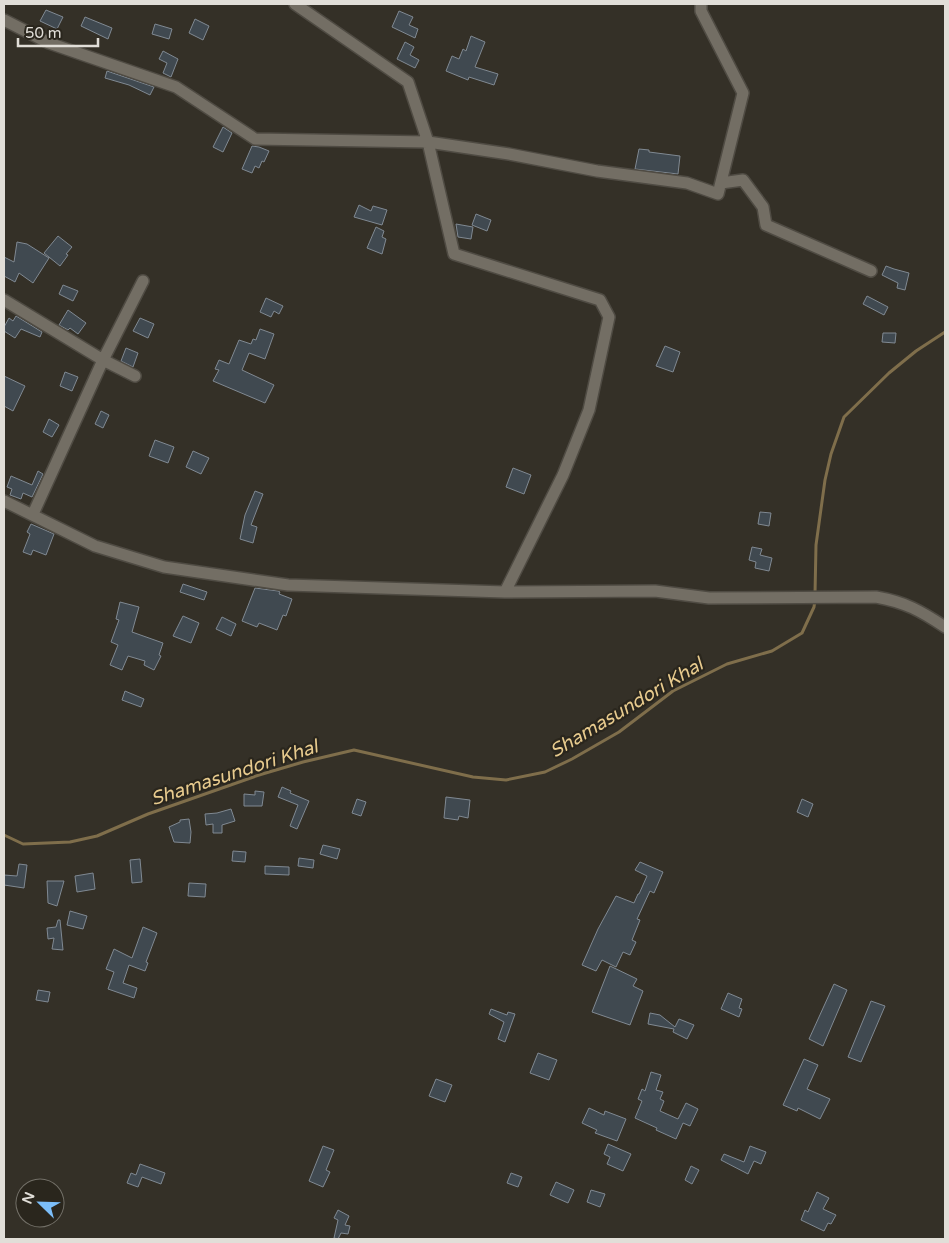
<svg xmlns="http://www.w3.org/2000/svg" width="949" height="1243" viewBox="0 0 949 1243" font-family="'Varela Round',sans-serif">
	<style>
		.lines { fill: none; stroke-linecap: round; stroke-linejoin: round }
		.stream { stroke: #7f6e4b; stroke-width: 3 }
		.building { fill: #404950; stroke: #808992 }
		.minor-casing { stroke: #4f4b43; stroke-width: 14 }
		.minor { stroke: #736e64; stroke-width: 11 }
		.labels { text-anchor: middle; stroke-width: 4.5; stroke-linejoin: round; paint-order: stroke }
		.water-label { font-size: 19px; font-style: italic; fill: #e8cb8e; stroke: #2a261d }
	</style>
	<rect width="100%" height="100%" fill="#343027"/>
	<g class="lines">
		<!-- stream -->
		<path class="stream" d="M815 594 816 545 825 480 831 454 844 417 889 373 916 351 945 332
			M4 835 23 844 70 842 97 836 148 814 259 775 303 762 354 750 473 777 506 780 545 772 572 759 619 732 673 691 727 664 772 651 802 633 814 607 815 600"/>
	</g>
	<!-- building -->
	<path class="building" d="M46 10 63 17 57 29 40 21Z
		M399 11 413 17 409 25 418 29 415 38 392 27Z
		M85 17 112 28 108 39 81 26Z
		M195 19 209 26 203 40 189 33Z
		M155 24 172 29 169 39 152 34Z
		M471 36 485 42 475 67 498 74 494 85 469 77 468 80 446 71 452 56 459 59 463 49 466 51Z
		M405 42 414 47 410 55 419 60 415 68 397 59Z
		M163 51 178 59 171 77 163 73 167 63 159 59Z
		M107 71 154 87 150 95 129 85 105 78Z
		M223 127 232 133 223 152 213 147Z
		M252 146 259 147 269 151 264 162 262 161 259 168 255 166 252 173 242 169Z
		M639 149 649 150V152L680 156 678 174 635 169Z
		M359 205 371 211 373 206 387 210 382 225 354 217Z
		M476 214 491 220 487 231 472 225Z
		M456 224 473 227 471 239 458 237Z
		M376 227 384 231 382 237 386 239 382 254 367 248Z
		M58 236 72 247 66 254 68 255 60 266 44 253Z
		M17 242 27 244 49 258 33 283 19 273 15 282 4 276V257L14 262Z
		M886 266 894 269 909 273 905 290 897 288 898 283 882 275Z
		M63 285 78 291 73 301 59 294Z
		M867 296 888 307 884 315 863 304Z
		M266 298 283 306 279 314 274 311 271 317 260 312Z
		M68 310 86 323 78 334 70 328 68 330 59 325Z
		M16 316 42 332 40 337 21 329 15 338 4 331V327L9 318 13 321Z
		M140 318 154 324 148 338 133 331Z
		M260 329 274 334 265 359 249 353 242 370 274 385 265 403 213 381 219 370 215 369 219 360 229 364 239 340 251 344 253 339 256 340Z
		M883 333H896L895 343 882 342Z
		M665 346 680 352 673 372 656 366Z
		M126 348 138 353 133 367 121 361Z
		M65 372 78 377 72 391 60 386Z
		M4 376 25 386 13 411 4 406Z
		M101 411 109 415 103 428 95 424Z
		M49 419 59 425 52 437 43 432Z
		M155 440 174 447 168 463 149 456Z
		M193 451 209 458 201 474 186 467Z
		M513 468 531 475 524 494 506 487Z
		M38 471 43 474 32 497 23 493 21 499 10 495 12 489 7 487 11 476 32 485Z
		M255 491 263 494 251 525 257 527 253 543 240 539 245 515Z
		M760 512 771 513 769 526 758 524Z
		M31 524 54 534 46 555 33 550 31 555 23 552 30 534 27 532Z
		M752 547 762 549 760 555 772 558 769 571 755 568 756 562 749 560Z
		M183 584 207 592 204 600 180 592Z
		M255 588 278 591 280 592 279 594 292 599 286 616 283 615 277 630 259 623 257 627 242 621Z
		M120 602 139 607 132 632 163 643 159 655 161 656 154 670 144 665 145 661 128 656 122 670 110 665 118 645 111 642 119 620 116 619Z
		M183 616 199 623 191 643 173 636Z
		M222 617 236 624 231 636 216 629Z
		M125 691 144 699 141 707 122 700Z
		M282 787 291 791 290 793 309 801 297 829 290 826 298 805 278 797Z
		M255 791 264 792 262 806H244V794L255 795Z
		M446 797 470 800 468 818 459 816 458 820 444 818Z
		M357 799 366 802 361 816 352 813Z
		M802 799 813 804 808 817 797 812Z
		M231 809 235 821 222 825V833H213V824L206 825 205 814 217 813Z
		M189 819 191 832 190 843 174 842 169 827 180 822V820Z
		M323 845 340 849 337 859 320 854Z
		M233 851 246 852 245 862 232 861Z
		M299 858 314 860 313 868 298 866Z
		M140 859 142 882 132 883 130 860Z
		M640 862 663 872 654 893 650 891 637 919 640 920 632 940 636 942 630 955 623 952 616 967 602 960 596 971 582 965 598 929 616 896 634 903 638 894H639L647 876 635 870Z
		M19 864 27 865 24 888 4 885V875L17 876Z
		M265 866 289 867V875L265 874Z
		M93 873 95 889 77 892 75 876Z
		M47 881H64L57 906 48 903Z
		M189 883 206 884 205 897 188 896Z
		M70 911 87 916 83 929 67 925Z
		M58 920H60L63 950 52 949 54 938 48 939 47 928 56 927Z
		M143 927 157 933 146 962 148 963 145 971 129 965 123 983 137 988 134 998 108 989 114 972 106 969 114 949 132 958Z
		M610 966 637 979 633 986 643 991 630 1025 592 1012Z
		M834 984 847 990 823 1046 809 1039Z
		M38 990 50 992 48 1002 36 1000Z
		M728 993 742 999 739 1008 742 1009 739 1017 721 1009Z
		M871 1001 885 1006 861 1062 848 1057Z
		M491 1009 507 1015 508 1012 515 1014 505 1042 498 1039 504 1022 489 1014Z
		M650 1013 660 1015 675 1027 679 1019 694 1025 687 1039 673 1032 674 1029 648 1024Z
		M538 1053 557 1060 549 1080 530 1073Z
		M804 1059 818 1065 807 1089 830 1099 820 1119 798 1108 797 1111 783 1105Z
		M651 1072 661 1075 656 1090 663 1092 660 1099 664 1101 660 1111 678 1119 686 1103 698 1109 690 1126 683 1123 676 1139 656 1130 657 1128 635 1118 642 1101 638 1099 642 1089 645 1091Z
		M436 1079 452 1085 445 1102 429 1096Z
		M589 1108 604 1115 605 1111 626 1119 617 1141 595 1133 597 1130 582 1123Z
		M608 1144 631 1154 623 1171 607 1164 610 1157 604 1154Z
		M323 1146 334 1150 326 1170 330 1172 323 1187 309 1181Z
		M750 1146 766 1152 761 1164 754 1161 748 1174 721 1160 724 1154 744 1162Z
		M140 1164 165 1173 161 1184 142 1177 138 1187 127 1183 131 1173 136 1175Z
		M691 1166 699 1170 692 1184 685 1180Z
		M511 1173 522 1177 518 1187 507 1183Z
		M556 1182 574 1190 568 1203 550 1195Z
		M591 1190 605 1194 600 1207 587 1202Z
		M817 1192 829 1198 823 1209 836 1215 831 1224 828 1223 824 1231 801 1220 805 1210 808 1212Z
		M338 1210 349 1216 345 1225 350 1226 348 1234 341 1233 338 1239 334 1238 338 1220 334 1218Z"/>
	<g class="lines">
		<!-- minor casing -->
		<g class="minor-casing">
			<path id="minor" d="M295 4 408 82 428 142 509 154 597 171 687 183 718 194 743 93 701 11V4
				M4 20 49 43 176 87 255 139 428 142 454 254 600 300 609 317 589 410 563 475 505 592
				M721 183 743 180 763 207 766 225 871 271
				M4 300 103 360 135 376
				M4 501 95 546 164 567 288 585 505 592 655 591 709 598 876 597C905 602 921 611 945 627
				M33 514 103 360 143 281"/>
		</g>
		<!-- minor -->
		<use href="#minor" class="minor"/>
	</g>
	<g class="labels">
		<!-- water labels -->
		<g class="water-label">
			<text transform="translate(626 707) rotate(-31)" y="7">Shamasundori Khal</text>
			<text transform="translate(234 772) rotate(-18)" y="7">Shamasundori Khal</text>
		</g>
	</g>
	<!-- border -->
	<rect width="949" height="1243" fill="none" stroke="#e1ded8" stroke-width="10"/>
	<!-- north arrow -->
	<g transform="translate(40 1203) rotate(293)"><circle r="24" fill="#2a261d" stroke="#737068"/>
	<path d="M0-4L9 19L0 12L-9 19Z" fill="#7cbef9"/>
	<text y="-8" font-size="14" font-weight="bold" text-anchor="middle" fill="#e1ded8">N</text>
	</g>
	<!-- scale -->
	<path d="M18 38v8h80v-8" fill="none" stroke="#e1ded8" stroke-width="2.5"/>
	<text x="25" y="38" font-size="15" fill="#e1ded8" stroke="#2a261d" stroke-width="4" paint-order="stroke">50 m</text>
</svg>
